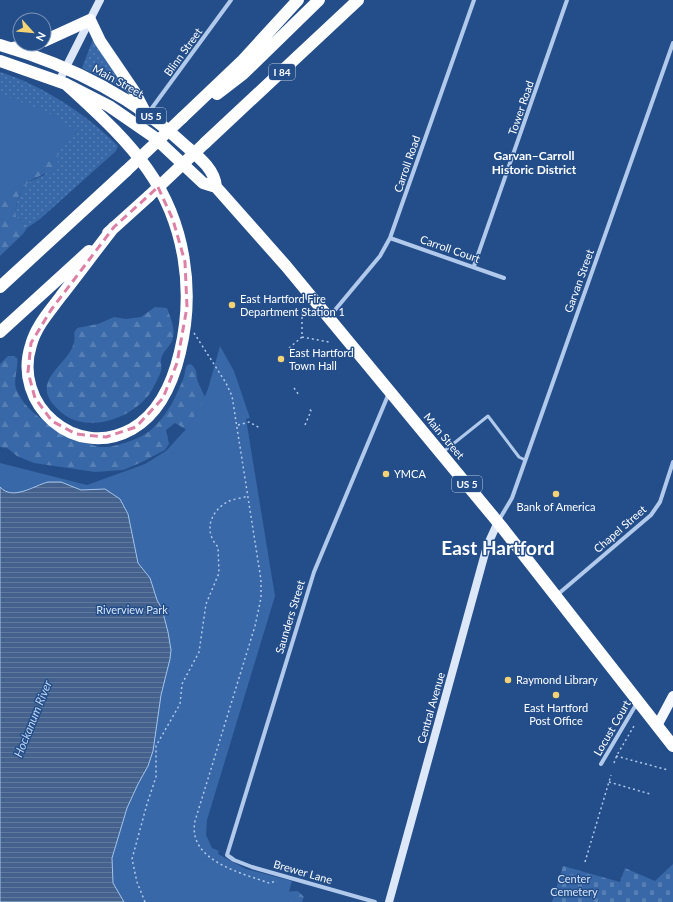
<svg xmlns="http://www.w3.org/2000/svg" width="673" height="902" viewBox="0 0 673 902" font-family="Lato,sans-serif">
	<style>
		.grass { fill: url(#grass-dots) }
		.forest { fill: url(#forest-firs) }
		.cemetery { fill: url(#cemetery-stones) }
		.park { fill: #3868a7 }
		.water { fill: url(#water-rules); stroke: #a5c4eb }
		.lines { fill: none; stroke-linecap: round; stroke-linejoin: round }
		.path { stroke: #b1c9ea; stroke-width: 1.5; stroke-dasharray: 2 3; stroke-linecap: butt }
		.lane { stroke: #b1c9ea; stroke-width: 3 }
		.street { stroke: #b1c9ea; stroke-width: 4 }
		.secondary { stroke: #dce7f8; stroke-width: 8 }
		.primary { stroke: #f5f8fe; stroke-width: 10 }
		.highway { stroke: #fff; stroke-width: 12 }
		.highway-bridge { stroke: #fff; stroke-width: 12 }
		.marked { fill: none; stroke: #dd80a5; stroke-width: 3; stroke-dasharray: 8 5; stroke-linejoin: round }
		.poi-dot { fill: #f5d375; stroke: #244e8a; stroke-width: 1.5 }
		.labels { text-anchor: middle; stroke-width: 3; stroke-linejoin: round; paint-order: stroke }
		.shield { fill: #244e8a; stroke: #bdcadc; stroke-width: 1 }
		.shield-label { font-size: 10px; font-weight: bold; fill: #fff }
		.street-label { font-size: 11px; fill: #fff; stroke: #244e8a }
		.poi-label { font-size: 11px; fill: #fff; stroke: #244e8a; text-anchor: start }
		.park-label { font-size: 11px; fill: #d5e4f8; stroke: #244e8a }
		.neighbourhood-label { font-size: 12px; font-weight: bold; fill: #fff; stroke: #244e8a }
		.water-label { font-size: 12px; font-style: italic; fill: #bdd4f1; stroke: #244e8a }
		.town-label { font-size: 19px; font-weight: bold; fill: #fff; stroke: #244e8a }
	</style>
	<defs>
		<pattern id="grass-dots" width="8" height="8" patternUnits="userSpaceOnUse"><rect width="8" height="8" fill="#3868a7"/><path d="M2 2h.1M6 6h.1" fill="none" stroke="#567fb4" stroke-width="1.8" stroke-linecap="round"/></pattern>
		<pattern id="forest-firs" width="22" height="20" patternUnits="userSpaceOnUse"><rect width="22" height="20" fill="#3868a7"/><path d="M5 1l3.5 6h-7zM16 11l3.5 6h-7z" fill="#567fb4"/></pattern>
		<pattern id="cemetery-stones" width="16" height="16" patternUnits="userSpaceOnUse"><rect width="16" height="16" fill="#3868a7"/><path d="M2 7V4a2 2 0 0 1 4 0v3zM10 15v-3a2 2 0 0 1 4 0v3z" fill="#567fb4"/></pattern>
		<pattern id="water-rules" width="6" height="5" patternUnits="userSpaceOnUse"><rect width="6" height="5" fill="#44628d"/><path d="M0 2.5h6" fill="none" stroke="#607a9e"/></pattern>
	</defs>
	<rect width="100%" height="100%" fill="#244e8a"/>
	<!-- grass -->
	<path class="grass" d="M93 39 125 88 124 89 82 68Z
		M0 72C41 84 89 116 118 146L116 151 40 219 27 228 26 225 16 217C14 207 20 189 29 182 34 179 41 177 46 174L0 130Z"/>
	<!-- forest -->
	<path class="forest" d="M0 130 55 151C68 168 41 174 30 181 20 188 14 206 16 217L26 225 27 228 23 234 0 256Z
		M155 307 167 308C171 320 177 331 171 343 168 348 164 351 162 356 160 360 162 366 161 371 159 377 155 384 152 390 136 417 89 435 62 413 19 378 81 363 74 333L77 328 98 324 114 317 126 319 141 317Z
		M8 356H13L17 358C19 369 12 381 17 391 28 415 53 427 76 437 84 441 92 446 101 447 115 448 143 438 152 429 168 414 176 397 184 377 185 373 185 369 187 365L191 364C199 372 195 374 198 382 201 390 206 397 208 406L170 826 281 892 298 891 304 897 302 902H146L187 430 175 423 166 430 169 444 165 450 140 463 123 470 95 472 34 463 17 456 7 448 0 447V364Z"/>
	<!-- cemetery -->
	<path class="cemetery" d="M673 864V902H552L563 866 620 882 625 868 655 881Z"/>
	<!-- park -->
	<path class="park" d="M0 94 47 112 78 132 2 202 0 201Z
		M220 346 234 371 250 418 246 419 275 596 207 820 206 835 212 848 219 851 218 854 246 869 292 881 286 902H0V463L87 485 145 464 166 451 187 428 201 405 208 389Z"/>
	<!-- water -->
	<path class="water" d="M48 482H61L81 490 105 489 120 499 128 514 138 563 150 578 157 600 162 609 168 632 171 650 170 659 161 695 153 751 148 766 138 784 127 808 112 858 113 883 124 902H0V487C13 501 33 486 48 482Z"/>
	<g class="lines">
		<!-- path -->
		<path class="path" d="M194 333 226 383 232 396 261 580V598L255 626 195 821C187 861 242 873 269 883L277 881
			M302 337 329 342
			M289 348 302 337V311
			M294 388 299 395
			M238 425 249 422 260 428
			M305 425 311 411 309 408
			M616 756 668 770
			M614 763 617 755 634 726
			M609 782 650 794
			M585 862 611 775
			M145 902 137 882 132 859 147 804 156 777V746L180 704 182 684 199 652 206 604 219 573 218 547C204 532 209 513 227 502 233 499 242 498 248 496"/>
		<!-- lane -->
		<path class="lane" d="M443 452 488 416 519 457 525 460"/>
		<!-- street -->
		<path class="street" d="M149 112 231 0
			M390 238 504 278
			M474 266 567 0
			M330 316 380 256 390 238 474 0
			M499 520 512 498 673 43
			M557 595 651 515 660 502 673 462
			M601 764 637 703
			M375 902 252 867 234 860 227 855 314 572 389 393"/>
		<!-- secondary -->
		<path class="secondary" d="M59 81 100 0
			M389 902 487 546 498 522"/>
		<!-- primary -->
		<path class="primary" d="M657 726 673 696"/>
		<!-- highway -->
		<path class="highway" d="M44 41 90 20 100 41 134 91 144 110
			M0 45C70 65 134 97 187 147 200 158 215 170 216 187L286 266 501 526 673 746
			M13 48 34 44
			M0 61 66 84 109 106 154 137 203 183 216 187
			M66 84C95 111 125 137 148 170 185 223 195 290 180 352 173 382 160 413 132 429 75 461 12 404 31 345 36 326 50 311 61 296 79 273 96 250 114 227
			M217 94 243 74 319 0
			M182 118 243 60 298 0
			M205 143 358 0
			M108 233 149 196
			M0 287 126 171
			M0 332 89 251"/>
		<!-- highway-bridge -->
		<path class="highway-bridge" d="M126 171 182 118
			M149 196 205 143"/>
	</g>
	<!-- marked area -->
	<path class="marked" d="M158 187 173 220 185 262 187 307 177 363 163 398 136 427 106 437 76 434 52 421 35 398 28 372 31 343 51 310 114 227Z"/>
	<!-- markers -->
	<g class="poi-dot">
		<circle cx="232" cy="305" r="4"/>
		<circle cx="281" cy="359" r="4"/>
		<circle cx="386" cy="474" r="4"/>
		<circle cx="556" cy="494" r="4"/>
		<circle cx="508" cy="680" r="4"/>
		<circle cx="556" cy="695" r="4"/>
	</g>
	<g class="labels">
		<!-- shield labels -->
		<g class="shield">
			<rect x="269" y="64" width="26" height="16" rx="3"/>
			<rect x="136" y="108" width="30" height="16" rx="3"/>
			<rect x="452" y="476" width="30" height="16" rx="3"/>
		</g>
		<g class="shield-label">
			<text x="282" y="76">I 84</text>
			<text x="151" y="120">US 5</text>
			<text x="467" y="488">US 5</text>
		</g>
		<!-- street labels -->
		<g class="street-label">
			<text transform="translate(183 52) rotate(-54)" y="4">Blinn Street</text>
			<text transform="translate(118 81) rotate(29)" y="4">Main Street</text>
			<text transform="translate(521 108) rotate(-71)" y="4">Tower Road</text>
			<text transform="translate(407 164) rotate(-71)" y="4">Carroll Road</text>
			<text transform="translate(450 249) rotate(19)" y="4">Carroll Court</text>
			<text transform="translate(579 281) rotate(-70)" y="4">Garvan Street</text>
			<text transform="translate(444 436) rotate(50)" y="4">Main Street</text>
			<text transform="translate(620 529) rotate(-41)" y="4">Chapel Street</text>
			<text transform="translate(290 617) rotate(-73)" y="4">Saunders Street</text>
			<text transform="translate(431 708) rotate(-74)" y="4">Central Avenue</text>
			<text transform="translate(612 728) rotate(-60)" y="4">Locust Court</text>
			<text transform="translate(303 872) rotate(16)" y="4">Brewer Lane</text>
		</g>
		<!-- poi labels -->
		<g class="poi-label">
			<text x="240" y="303">East Hartford Fire<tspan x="240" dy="13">Department Station 1</tspan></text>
			<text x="289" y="357">East Hartford<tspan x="289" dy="13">Town Hall</tspan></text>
			<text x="394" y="478">YMCA</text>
			<text x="556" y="511" text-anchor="middle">Bank of America</text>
			<text x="516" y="684">Raymond Library</text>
			<text x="556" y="712" text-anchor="middle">East Hartford<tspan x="556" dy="13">Post Office</tspan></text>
		</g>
		<!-- park labels -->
		<g class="park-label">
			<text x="132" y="614">Riverview Park</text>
			<text x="574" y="883">Center<tspan x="574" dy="13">Cemetery</tspan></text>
		</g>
		<!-- neighbourhood labels -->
		<g class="neighbourhood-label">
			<text x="534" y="160">Garvan–Carroll<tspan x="534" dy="14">Historic District</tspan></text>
		</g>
		<!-- water labels -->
		<g class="water-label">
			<text transform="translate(33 719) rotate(-68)" y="4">Hockanum River</text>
		</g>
		<!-- town labels -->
		<g class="town-label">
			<text x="498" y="555">East Hartford</text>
		</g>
	</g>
	<!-- north arrow -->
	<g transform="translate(32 32) rotate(117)"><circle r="19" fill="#244e8a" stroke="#7c95b9"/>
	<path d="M0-3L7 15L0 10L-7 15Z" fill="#f5d375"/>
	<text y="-6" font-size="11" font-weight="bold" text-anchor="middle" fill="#ffffff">N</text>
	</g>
</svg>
